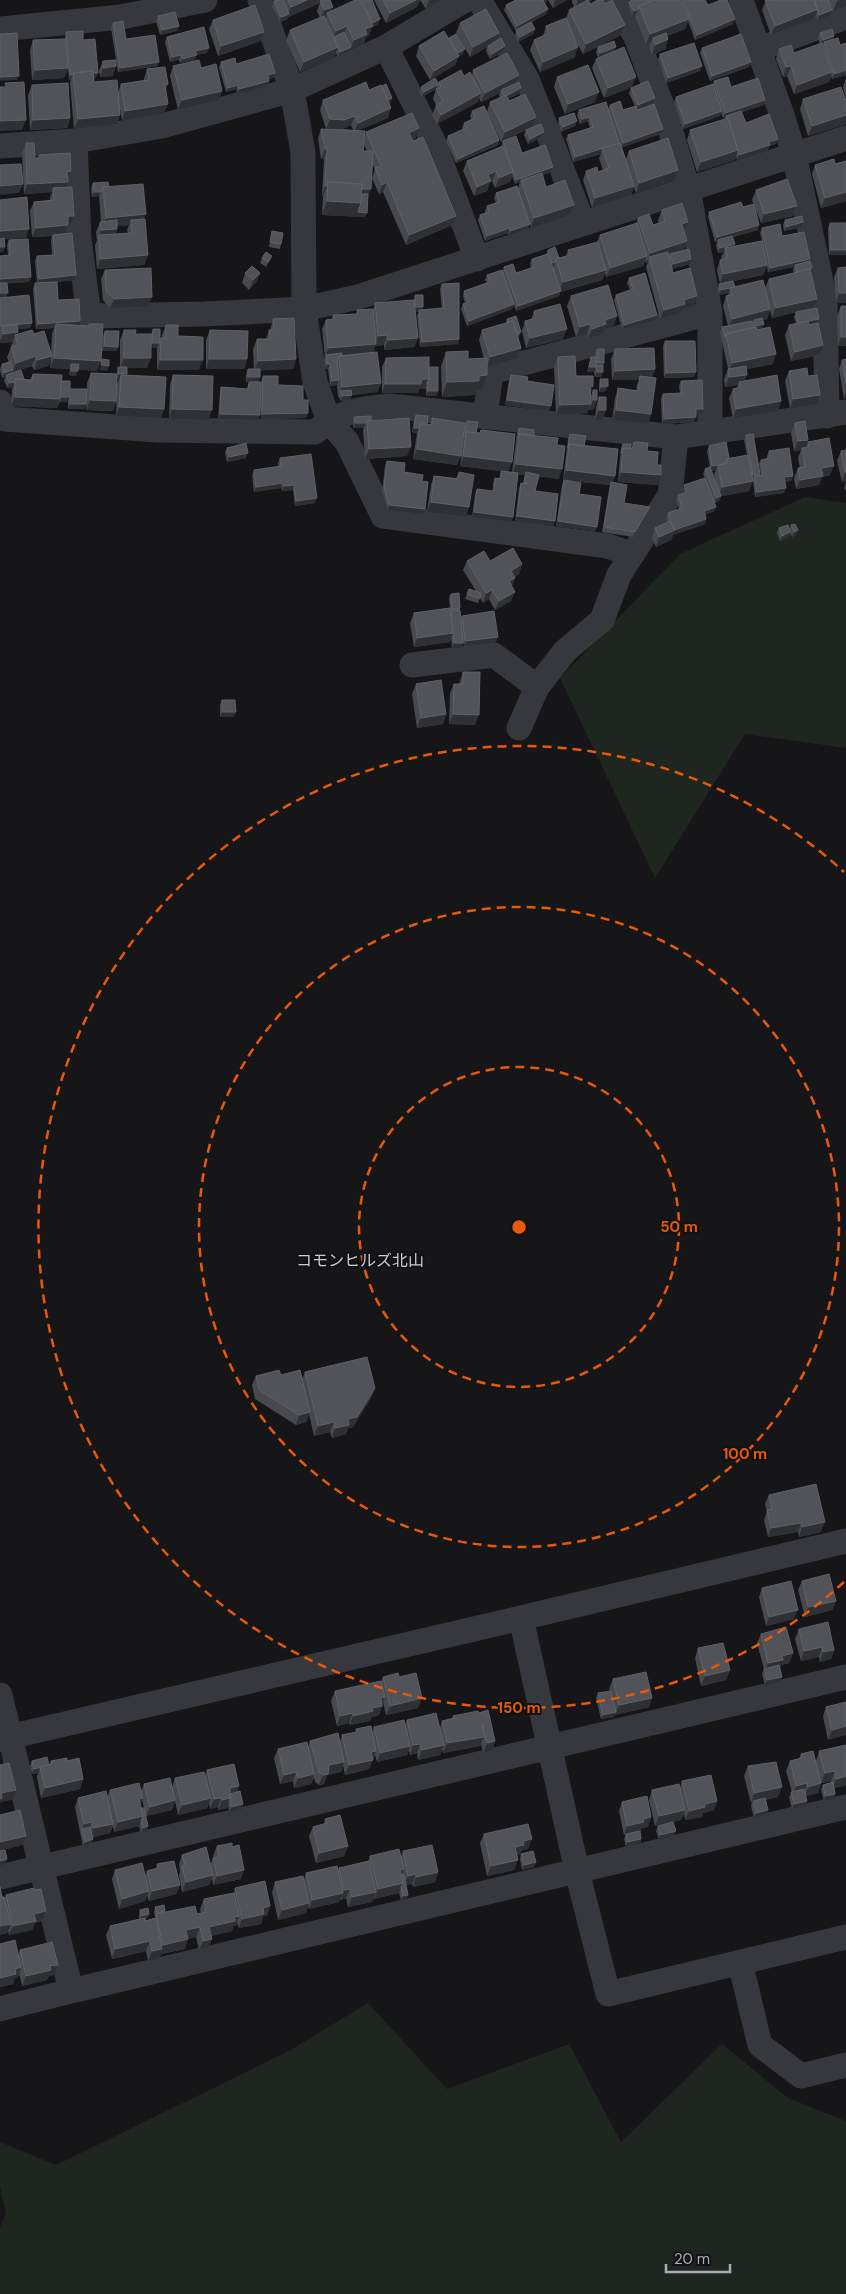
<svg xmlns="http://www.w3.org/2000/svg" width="846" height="2294" viewBox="0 0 846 2294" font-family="'DM Sans','Noto Sans JP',sans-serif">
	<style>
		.green { fill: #1e261f }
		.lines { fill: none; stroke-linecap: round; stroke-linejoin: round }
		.street { stroke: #37383d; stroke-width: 25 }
		.wall { fill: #47494d; fill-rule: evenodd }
		.shaded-wall { fill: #2f3033 }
		.building { fill: #525359; stroke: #5f6168 }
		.ring { fill: none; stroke: #e8590c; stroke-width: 2.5; stroke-dasharray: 9 6 }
		.labels { text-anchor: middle; stroke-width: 4; stroke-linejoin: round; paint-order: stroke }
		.quarter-label { font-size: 16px; fill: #c9ccd4; stroke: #111113 }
		.centre { fill: #e8590c; stroke: #111113; stroke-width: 2.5 }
		.ring-label { font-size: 15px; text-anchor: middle; font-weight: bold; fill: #e8590c; stroke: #111113; stroke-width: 4; stroke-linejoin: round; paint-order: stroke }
	</style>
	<rect width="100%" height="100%" fill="#161618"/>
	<!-- green -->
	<path class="green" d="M805 497 846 503V748L745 734 655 878 560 678 680 554Z
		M368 2003 447 2089 569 2044 621 2142 722 2044 788 2098 846 2121V2294H0V2227L6 2214 0 2187V2142L56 2165 289 2051Z"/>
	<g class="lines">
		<!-- street -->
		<path class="street" d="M260 0 292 90 303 152 304 309 315 382 329 421 347 442 383 516 608 546 630 554
			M479 0 527 79 583 223
			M615 0 636 37 667 119 688 189 710 313V433
			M741 0 782 115 794 154 825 300 827 416
			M0 29 121 17 205 0
			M386 47 434 143 477 259
			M759 49 846 17
			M75 141 79 239 89 316 204 314 304 309 358 297 846 138
			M0 146 75 141 162 126 292 90 386 47 465 0
			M0 402 5 419 158 430 315 432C343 410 355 410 389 406L676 437 846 412
			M485 417 491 372 710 313
			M412 665 494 655 537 687
			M519 728 537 687 565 651 602 620 619 575 670 495 676 437
			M846 1541 521 1618 577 1871 608 1994 846 1937
			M0 1695 71 1991 0 2009
			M0 1739 521 1618
			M0 1877 846 1677
			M740 1962 760 2045 801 2076 846 2065
			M71 1991 846 1807"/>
	</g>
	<!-- wall -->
	<path class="wall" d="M277 0H321L333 7 331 12 355 0H372L378 24 372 27 369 35 366 37 364 43 350 49 349 52 338 57 336 53 334 57 300 72 286 40 290 30 320 18 317 11 320 3 288 17 287 19 280 22 272 6 274 1Z
		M374 0H420L417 7 386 23Z
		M420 0H440L426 9Z
		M515 0H547L545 4 548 9 546 14 532 22 535 29 533 34 518 42 515 35 516 31 504 10 506 5Z
		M548 0H567L553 8Z
		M572 0H592L589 2 590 4 621 35 583 54 574 38 575 57 540 72 530 50 534 40 543 36 546 26 566 18 569 10 574 7 572 2Z
		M630 0H681L682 2V0H705L708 5 733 24 695 40 688 21 685 29 667 36 668 39 665 49 652 55 649 48 651 42 646 44 635 16 636 14 632 16 628 6 629 2 631 1Z
		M766 0H846V6L833 11 830 4 831 15 818 20 816 16 814 19 771 35 762 10Z
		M158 16 179 26 177 31 160 35 156 21Z
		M213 20 264 32 260 41 218 56 209 29Z
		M113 23 126 39 158 66 118 72 111 28Z
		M460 23 505 46 504 51 490 59 486 51 487 47 470 57 456 33Z
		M66 32 83 40 98 73 96 77 94 78V82L118 93 121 84 144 80V79L147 69 166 91 164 114 122 120 119 103 120 115 117 124 74 129 70 83 71 80H69L68 69 64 78 32 80 30 50 33 40 65 39Z
		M820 33 834 36 833 39 840 45 846 43V75L832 79 831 76 829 82 794 94 787 76 783 77 776 59 779 49 794 53 820 44 818 38Z
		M167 37 207 53 196 55 195 60 180 63 179 60 170 62 165 42Z
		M449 39 463 54 459 56 455 65 430 80 416 56 419 46Z
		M598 47 632 87 604 98 592 68 596 59 598 58 596 52Z
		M702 48 751 62 749 67 710 81 700 53Z
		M660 54 702 66 700 71 666 83 658 59Z
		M103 61 113 76 100 77 99 71Z
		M221 62 236 64 275 73 273 78 269 79V81L268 86 238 94 236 89 226 92 219 67Z
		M173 66 201 68 219 100 178 110 170 76Z
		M473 70 516 83 520 93 508 99 509 101 532 127 505 140 522 153 553 167 551 172 542 175 546 187 570 215 531 228 530 224 528 229 509 236 508 233 485 241 478 220 480 215 485 213V211L487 206 496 203 494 198 496 193 518 189 520 182 515 184 512 176 510 182 495 188 492 181 490 182 487 191 474 196 463 171 467 161 501 147 503 141 501 142 487 112 490 102 500 98 499 95 500 93 481 102 479 98 478 102 437 124 432 115 436 105 433 99 436 89 422 97 419 92 421 87 438 84 439 82 464 76H472Z
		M557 77 595 102 565 114 554 87Z
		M846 78V98L843 87Z
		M714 81 731 87 764 105 742 112 746 123 778 139 776 144 769 146 768 150 737 160 736 156 735 160 697 172 687 140 690 130 725 119V118H723L721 113 720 116 683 129 674 102 676 97 713 85Z
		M32 85 70 118 67 128 30 130 28 95Z
		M631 88 653 103 637 109 661 134 622 147 626 159 629 151 678 170 675 180 636 193 634 187 631 195 592 208 583 180 586 171 598 172 603 170 599 158 601 154 573 162 566 139 568 135 590 128 588 121 580 124 577 115 579 110H608L610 105 623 110 635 106 629 93Z
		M369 90 391 103H389L388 118 359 130 364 140 366 132 416 138 412 140 452 225 406 245 383 192 379 194 372 178 375 169 372 164 365 217 322 215 323 196H322L324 159H321L318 138 321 129H326L320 110 323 100ZM351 125 353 130 342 129ZM363 143 367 151H363Z
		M803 99 846 101V124L808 136 800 109Z
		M472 111 499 140 498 145 456 163 446 141 448 136 463 129 462 128 464 123 472 120 470 116Z
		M559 118 577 121 575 126 561 132 558 123Z
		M526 130 544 132 542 137 528 144 524 135Z
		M26 143 35 158H38L39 155 71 171 66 187 74 216 70 226H68L65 234 74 280 57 282 58 300 79 325 88 326 89 324 97 371 78 369 76 376 69 375 70 369 50 368 51 359 48 366 34 370 32 366 12 372 11 374 23 380H30L33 374 61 381 70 389 85 409H68V402H60V401L57 408 11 406 12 389 13 387 7 388 4 380 6 377 2 378 0 369 2 364 9 363 7 357 11 347H12L11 345 13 342 0 343V256L8 255 7 245 9 240 31 277 29 282 7 283V297L32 323 30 328 18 329 17 335 34 334 51 353 52 334 54 328 36 329 33 288 35 283H37L35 261 37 256 52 255 51 240 52 236 32 237 30 211 34 202 50 201V198L52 192 24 194 22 153Z
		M846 161V201L821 208 812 174 815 165 835 164Z
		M93 183 109 187 144 219 148 255 144 265 97 269 95 245 97 240 96 232 100 222H101L99 196 92 197 91 188ZM129 225 127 230 128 233 116 234 117 226Z
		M756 190 797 206 793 216 761 223 752 200Z
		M743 207 758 230 733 237 735 244 734 247 762 241 760 233 762 228 782 236 810 261 811 271 817 299 813 308 819 319 817 323 819 355 791 361 785 335 789 325 796 323 794 317 796 312 772 318 770 310 767 319 763 320 764 324 762 329 773 364 746 369 745 381 781 401 778 411 733 419 729 398 733 389 737 388 738 385 725 387 724 379 728 369 720 332 722 327 728 326 723 306 726 296H727L729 293 719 295 717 289 720 284 717 270 720 260 722 259 721 258 724 252 718 253 716 245 717 242H715L708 217 709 212ZM765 255 768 272 794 267 793 270 794 273 769 279 765 288 735 287 733 281 763 275 767 265Z
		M662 210 688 222 684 232 687 241 684 250 690 264 672 269 673 273 694 306 683 309 681 313 660 319 646 267 648 262 646 263 645 260 643 266 606 277 605 273 602 280 560 292 559 296 516 311 514 305 512 309 467 326 461 309 463 304 465 303 463 296 464 291 487 283 485 280 487 275 502 272 504 267 516 273 531 268 530 264 532 259 546 254 548 250 559 258 566 256 568 250 597 242 600 235 636 224 638 218 653 225 659 223 658 220Z
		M785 220 803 222 802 227 784 231 783 225Z
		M830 223H846V255H829L828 228Z
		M272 231 281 244 280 249 269 247 271 236Z
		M262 258 270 260 266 267 260 263Z
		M846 267V303H836L834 277 838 268Z
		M105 270 148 307 110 308 103 300 101 279Z
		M245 273H260L256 282 249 290 242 283Z
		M629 278 656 320 622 329 614 300 616 295 630 290 627 283Z
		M442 284 459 339 458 344 420 347 417 315 419 312H415L418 338 414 347 384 350V345L375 346 373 353 381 383 377 392 352 395 350 400 341 401 338 396 337 385 330 386 328 369H326L324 360 325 357 322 329 326 320 332 319 333 315 356 314 357 310H373L375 303 414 300 415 295 422 310 442 309 440 289Z
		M571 296 614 325 605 328 603 334 588 338 587 334 576 337 567 306Z
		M841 306 846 346H838L837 316Z
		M534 311 563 339 526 348 522 331 525 321 531 320Z
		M273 319 296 359 293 369 260 370V377L258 382H250H261L263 376 303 400 308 413 306 418 261 419V384L258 420 218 419 220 392 221 387 247 389 249 382H246V374L248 369H254L253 349 257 339H266L269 330H270Z
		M507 319 521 332 519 336 518 337 521 348 518 358 487 367V375L482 390H476L474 395 442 397 441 366 446 352 468 359H484L479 340 482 330 506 323Z
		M166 325 178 336 199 370H157V348L151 347 147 368H127V375L164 409 161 418 116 416 117 384 119 379H117L116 401 113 411 86 410 87 383 91 373 117 374 118 367H120V340L124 330 135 334H151L153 329 160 341 161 338H162V335Z
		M210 330 247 359 244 369H206V340Z
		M105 331 118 347 116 351H102L103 336Z
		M665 341 696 372 694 377 664 378 663 346Z
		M597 349 603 367 601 377H595L594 372H587L591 357H595V354Z
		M615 349 655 369 652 377 651 414 648 424 612 420 615 398 618 388 636 391 637 385 639 380H612L611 359Z
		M558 357 576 376 590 395 591 396 593 390 594 409 589 410V408L587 413 556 415 554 367Z
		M386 358 429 367 438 391 436 396H426V388L425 389H419L418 393H382V367Z
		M846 359V399H844L839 369 842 360Z
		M789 371 808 376 820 395 817 404 790 409 785 381Z
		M173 375 209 420 169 419 170 385Z
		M511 375 527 381 549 411 505 405 509 380Z
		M600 379 606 391 599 392V384Z
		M681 381 701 414H696V417L694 422 662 424 661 399 663 394 680 393 679 386Z
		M599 397 606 410 602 420H595L596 407Z
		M416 415 427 424 430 425 432 418 465 426 467 421 476 433H480L481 430 508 472H512L517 433 519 428 557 445 559 479 539 476 535 491 555 521 553 526 515 521 519 488 521 483H523L525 475 518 474 513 517 511 522 472 517 475 494 477 489 493 491V483L495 478 499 479 501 471 460 466 464 436 457 465 413 459 417 433 412 432 414 420Z
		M354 417 371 420 407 456 365 459 363 430 364 428H353V422Z
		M795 423 808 440 805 448 808 442 830 475 822 477 819 485 796 489 794 478 798 468H800L798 458 801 450 794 451 791 433Z
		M570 434 584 446 613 483 624 503 650 507 648 512 633 537 602 532 610 485 563 480 568 439Z
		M746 435 760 474V476L761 475 759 464 761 460 767 459V456L769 451 793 476 791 481 785 482 784 493 755 497 753 481V479L752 480 749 491 721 496 719 501 715 503 714 511 705 515 706 519 705 524 673 535 671 540 656 547 652 538 655 528 668 522 666 518 668 513 679 509 676 500 678 495 684 493 683 490 684 485 705 478 703 474 705 469 710 468 707 451 709 446 729 458 747 455 744 440ZM716 470 714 474 716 483 711 471Z
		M623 444 631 449 647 451 657 465 658 485 618 482 620 458 621 449Z
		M227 448 246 458 227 462 225 452Z
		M846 450V490L844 489 846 481 842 482 837 461 841 451Z
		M280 458 315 503 295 506 293 490 282 491 281 488 254 492 252 475 254 470 278 467V463Z
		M387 461 404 472 422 481 423 514 388 510 382 492 385 466Z
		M459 472 466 517 427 512 431 485 434 476 456 478Z
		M564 480 595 531 556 526 562 485Z
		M791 525 796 535 792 537 790 533 789 537 780 541 777 533 779 528 789 529Z
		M467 561H490L522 564 519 574 514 577 515 578 512 586 511 601 495 610 489 599 483 603 480 598 478 603 465 599 469 589 476 591 463 570Z
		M451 594 460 608V610L461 618 462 616 496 642 464 646 463 642 461 648H452L451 638 450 642 414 647 410 623 414 613 450 608 449 598Z
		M463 672 475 725 449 724 450 693 454 684H459Z
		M416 684 446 714 443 724 417 728 412 694Z
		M222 700 234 717H220V705Z
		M305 1372 371 1398 353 1427 348 1428 346 1434 332 1438 330 1432 314 1436 309 1414 306 1422 296 1425 255 1399 252 1385 256 1376 302 1379Z
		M769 1495 821 1532 799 1537 798 1532 768 1537 764 1520 767 1511 765 1504Z
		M802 1581 836 1601 832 1610 805 1617 798 1590Z
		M762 1588 794 1619 766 1626 759 1597Z
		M799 1629 834 1650 831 1659 820 1662 819 1657 801 1661 795 1639Z
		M761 1634 793 1653 789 1663 781 1665 780 1668 782 1677 780 1682 765 1685 762 1674 764 1669 757 1643Z
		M698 1648 730 1670 726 1680 701 1686 695 1658Z
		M383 1677H399L418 1708 386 1715 383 1702 379 1715 371 1717 370 1721 350 1725 349 1723 337 1726 331 1701 335 1691 381 1682Z
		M613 1679 652 1698 649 1707 615 1715V1713L614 1717 601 1719 596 1698 598 1693 610 1691 609 1689Z
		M846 1702 828 1740 823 1716 826 1707Z
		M479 1713 495 1741 492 1751 483 1753 481 1744 480 1746 443 1753 442 1749 440 1755 418 1760 417 1753 410 1755 409 1750 407 1755 377 1762 375 1755 369 1769 345 1775 343 1765 341 1772 327 1775 324 1784 319 1785 315 1782 314 1777 311 1784 294 1788 293 1781 280 1784 274 1758 278 1749 308 1747 310 1741 340 1742 342 1735 355 1732 356 1729 372 1733 374 1727 405 1726 407 1720 440 1728 442 1721 452 1719 453 1716Z
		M819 1751 846 1785 834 1788 835 1794 834 1799 824 1801 821 1790 823 1785 832 1783 831 1781 821 1783 818 1793 806 1796 807 1801 805 1806 792 1809 789 1797 792 1792 786 1771 790 1761 799 1759 801 1754 816 1761Z
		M32 1761 49 1765 51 1761H67L83 1779 80 1789 41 1798 37 1777 38 1773 32 1774 30 1766Z
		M748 1766 778 1797 765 1800 768 1810 766 1815 754 1818 751 1806 752 1803H751L744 1776Z
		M207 1770 239 1786 237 1792 242 1809 229 1812 228 1805 227 1808 218 1810V1807L210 1809 209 1803 207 1808 178 1815 175 1801 172 1810 146 1816 147 1831 141 1833 139 1826 114 1832 113 1826 110 1833 93 1837V1839L91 1844 83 1847 75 1807 78 1798 107 1797 110 1790 141 1792 144 1784 172 1787 175 1778 205 1776ZM142 1800 144 1808H141L140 1805Z
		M682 1781 717 1801 714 1810 703 1813 702 1817 685 1820 684 1813 681 1820 655 1826 649 1800 652 1790 680 1788Z
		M622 1802 651 1817 648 1827 642 1828 640 1832 641 1839 640 1844 626 1847 624 1839 626 1835H624L619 1811Z
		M325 1819 348 1846 344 1856 316 1863 309 1836 313 1827 324 1824Z
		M658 1826 676 1831 674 1836 659 1840 656 1831Z
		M484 1834 528 1849 522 1850 520 1854 517 1855 514 1870 487 1876 480 1843Z
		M217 1846 241 1879 213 1885 212 1878 209 1885 182 1892 179 1875 180 1871 179 1864 182 1855 210 1865 213 1858H214L213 1856Z
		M403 1851 438 1872 435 1882 413 1887 412 1884 406 1885 408 1895 406 1900 401 1901 399 1892V1893L374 1899V1897L372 1902 348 1907 346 1898 341 1900 340 1899 339 1902 309 1909 308 1906 306 1913 278 1920 272 1892 275 1882 304 1880 306 1873 338 1871 339 1868 368 1862 370 1856 401 1857Z
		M521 1854 536 1862 534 1867 522 1870 520 1859Z
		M157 1864 180 1885 176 1894 149 1901 147 1895 145 1901 119 1909 112 1879 115 1870 145 1876 147 1871 156 1869Z
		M0 1887 2 1897 5 1898 6 1895 34 1890 46 1911 42 1921 35 1923 32 1930 9 1935 8 1930 7 1933 0 1935Z
		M235 1888 270 1906 267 1916H263L261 1924 239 1928 237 1922 236 1926H233L232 1931 211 1936 212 1939 208 1948 199 1950 196 1937 188 1938 185 1949 161 1954 159 1959 148 1961 146 1951 112 1959 106 1935 110 1926 139 1919V1915L140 1910 147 1919H145V1921L155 1918 154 1912 155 1907 165 1911V1912L197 1914 201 1913 200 1909 204 1899 234 1893Z
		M0 1944 18 1954 20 1950 58 1965 54 1975 49 1976 47 1980 22 1986 19 1973 18 1977 15 1978 13 1984 0 1987Z"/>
	<!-- shaded-wall -->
	<path class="shaded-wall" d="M307 0H321L320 3 288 17 287 19 280 22 281 17 288 14 291 7Z
		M416 0H420L417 7 386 23 390 13Z
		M429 0H440L426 9Z
		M544 0H547L546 2 541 5Z
		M555 0H567L553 8Z
		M578 0H592L575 9Z
		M840 0H846V6L833 11 837 1Z
		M333 7 329 16 327 13 326 18 320 20 324 10Z
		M548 9 546 14 516 31 517 26Z
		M638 9 636 14 632 16 634 11Z
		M818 9 814 19 771 35 775 26Z
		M832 10 831 15 818 20 819 15Z
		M380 19 378 24 372 27 369 35 366 37 364 43 350 50 354 40 372 23Z
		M689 19 685 29 654 41 653 38 651 42 646 44 650 34Z
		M735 19 733 24 695 40 697 35Z
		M625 25 621 35 583 54 586 44Z
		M179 26 177 31 160 35 162 30Z
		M347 26 343 35 333 39 336 31Z
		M535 29 533 34 518 42 520 37Z
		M264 32 260 41 218 56 221 46Z
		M499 33 496 43 488 46 487 47 470 57 473 47Z
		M834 36 833 41 824 42 823 45H821L823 40Z
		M668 39 665 49 652 55 655 45Z
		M505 46 504 51 490 59 492 54Z
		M338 47 334 57 300 72 304 62Z
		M351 47 349 52 338 57 340 52Z
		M578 47 575 57 540 72 543 62Z
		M616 47 614 52 598 58 600 53Z
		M209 48 207 53 196 55 195 60 180 63 182 59 195 51Z
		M465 49 463 54 459 56 455 65 430 80 434 71 458 53Z
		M181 55 179 60 170 62 172 57Z
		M159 62 158 66 118 72 120 68Z
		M751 62 749 67 710 81 712 76Z
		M116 66 113 76 100 77 103 68Z
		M702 66 700 71 666 83 668 78Z
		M791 66 787 76 783 77 786 67Z
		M68 68 64 78 32 80 35 70Z
		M846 70V75L832 79 834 74Z
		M832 72 829 82 794 94 797 85Z
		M98 73 96 77 74 79 73 75Z
		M275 73 273 78 266 80 268 75Z
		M70 75H72L71 80H69Z
		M519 75 515 85 501 90 500 93 481 102 485 93Z
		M19 76 17 80 0 81V77Z
		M636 77 632 87 604 98 608 88Z
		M269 81 268 86 238 94 239 89Z
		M168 84 165 94V85Z
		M438 84 436 89 422 97 424 92Z
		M238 85 236 89 226 92 228 88Z
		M521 88 520 93 502 102 504 97Z
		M222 91 219 100 178 110 182 100Z
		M599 92 595 102 565 114 568 104Z
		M481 93 478 102 437 124 441 115Z
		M392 98 391 103 383 106 385 101Z
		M655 98 653 103 636 110 638 105Z
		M765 100 764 105 726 117V116L725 118H723L725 113Z
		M168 104 164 114 122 120 125 111Z
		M391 108 388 118 354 132 358 123Z
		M722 111 720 116 683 129 685 124Z
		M120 115 117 124 74 129 78 119Z
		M846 115V124L808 136 812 126Z
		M355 116 351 125 341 130 326 129 330 119Z
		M536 117 532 127 501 142 505 132Z
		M590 117 588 121 580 124 582 119Z
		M70 118 67 128 30 130 33 120Z
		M26 120 22 130 0 131V121Z
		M577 121 575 126 561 132 563 127Z
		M419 128 416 138 406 143 409 133Z
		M663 129 661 134 621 148 623 143Z
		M544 132 542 137 528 144 530 139Z
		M778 139 776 144 769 146 768 150 737 160 739 155 769 142Z
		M499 140 498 145 456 163 458 159Z
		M325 149H327L324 159H321Z
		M602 149 601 154 573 162 575 157Z
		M738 150 735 160 697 172 701 162Z
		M553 167 551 172 522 182 521 180 520 182 515 184 516 180Z
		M678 170 675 180 636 193 639 183Z
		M71 171 67 181V172Z
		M496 171 492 181 490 182 487 191 474 196 477 187 488 175Z
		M513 172 510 182 495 188 499 178Z
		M68 182 64 191 53 188 52 192 24 194 27 184Z
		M387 182 383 192 379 194 382 185Z
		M23 184 19 193 0 195V186Z
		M325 186H327L323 196H322Z
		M634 186 631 195 592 208 595 198Z
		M328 187 371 189 367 199Z
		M94 192H101L99 196 92 197Z
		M846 192V201L821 208 825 198Z
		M327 201 361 203 367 213 365 217 322 215Z
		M574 205 570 215 531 228 534 218Z
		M797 206 793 216 761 223 764 214Z
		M146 214 142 224 131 220 129 225 102 228 106 218Z
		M68 216H74L70 226H68L65 235 32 237 36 228Z
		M456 216 452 225 406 245 409 235Z
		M688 222 684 232 682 224Z
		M803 222 802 227 784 231 786 227Z
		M530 224 528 229 509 236 510 231Z
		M759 225 758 230 715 242 717 237Z
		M510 228 508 233 485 241 487 236Z
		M29 229 26 238 0 240V231Z
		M117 229 114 239 99 236 101 230Z
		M687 241 684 250 650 261 649 257 648 262 646 263 650 253Z
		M735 244 733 249 725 248 724 252 718 253 720 248Z
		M0 247H5L3 252H0Z
		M831 250H846V255H829Z
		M148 255 144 265 97 269 100 259Z
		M647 256 643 266 606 277 610 268Z
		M691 259 690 264 671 269 673 264Z
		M810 259 809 264 795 265 794 267 768 272 770 268Z
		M555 262 554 267 550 268 552 263Z
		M767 265 763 275 720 284 723 274Z
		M606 270 602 280 560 292 559 296 516 311 518 306 559 292 563 282Z
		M260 273 256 282 249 290 253 280Z
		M76 275 74 280 37 284 39 279Z
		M31 277 29 282 0 284V279Z
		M730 288 729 293 719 295 720 290Z
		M0 293H8L6 298H0Z
		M839 293H846V303H836Z
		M697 296 694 306 683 309 681 313 660 319 664 310 684 300Z
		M152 297 148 307 110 308 114 299Z
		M817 299 813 308 772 318 775 308Z
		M514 304 512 309 467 326 469 321Z
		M415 307H423L421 312H414Z
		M770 309 767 319 754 322V320L753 322 728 328 732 319Z
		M657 315 656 320 622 329 624 325Z
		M617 316 614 325 605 328 603 334 588 338 592 329 605 320Z
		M819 319 817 324 796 328 798 323Z
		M80 321 79 326 56 324 54 328 36 329 38 324Z
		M32 323 30 328 2 331V326Z
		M590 324 587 334 576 337 580 327Z
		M764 324 762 329 754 331 756 326Z
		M567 329 563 339 526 348 530 338Z
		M18 332 16 338 15 335 13 342 0 343V341L3 334Z
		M387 335 384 345 375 346 372 353 327 357 326 355 325 357 328 348 376 344 378 336Z
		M841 337H846V346H838Z
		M418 338 414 347 384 350 388 340Z
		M459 339 458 344 420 347 422 342Z
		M152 343H159L157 348 150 347Z
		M823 345 819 355 791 361 795 352Z
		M104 346 118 347 116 351H102Z
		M521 348 518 358 487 367 490 357Z
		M776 354 773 364 729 373 732 363Z
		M36 356 32 366 12 373 16 363Z
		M52 356 48 366 34 370 37 360Z
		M54 358 101 361 97 371 71 369V364L70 369 50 368Z
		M124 358H151L147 368H120Z
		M209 359H247L244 369H206Z
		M296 359 293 369 254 371 258 361Z
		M160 360H203L199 370H157Z
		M597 363H604L602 368H596L594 372H587L589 367H596Z
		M327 364H330L328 369H326Z
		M101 365 109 366 107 371 99 370Z
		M655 369 652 379 640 376 639 380H612L615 371Z
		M13 370 11 375 2 378 4 373Z
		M71 371H78L76 376 69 375Z
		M597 372H603L601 377H595Z
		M696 372 694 377 664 378 666 373Z
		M118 374H127L125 379 121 375 119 379H116Z
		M487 375 482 390H476L474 395 442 397 447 382 479 376Z
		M747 375 743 384 739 382 738 385 725 387 729 377Z
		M248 377H260L258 382H246Z
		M422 379H429L425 389H419L418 393H382L385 384Z
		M339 380 337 385 330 386 332 381Z
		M15 382 13 387 7 388 9 383Z
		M381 383 377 392 345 396 352 395 350 400 341 401 342 396 340 391 342 387Z
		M590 386H593L590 396Z
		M608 386 606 391 599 392 601 387Z
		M428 391H438L436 396H426Z
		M846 392V399H844Z
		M820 395 817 404 790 409 793 399Z
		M15 397 60 399 57 408 11 406Z
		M61 397H70L68 402H60Z
		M90 400 116 401 113 411 86 410Z
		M507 400 551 406 549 411 505 405Z
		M593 400H597L594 409 589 410Z
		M781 401 778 411 733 419 736 409Z
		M70 404H86L85 409H68Z
		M591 404 587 413 556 415 560 405Z
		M119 407 164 409 161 418 116 416Z
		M172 409 212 410 209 420 169 419Z
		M696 409H703L701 414H694Z
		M599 410H606L602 420H595Z
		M616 410 651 414 648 424 612 420Z
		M308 413 306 418 261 419 262 414Z
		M220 414 260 415 258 420 218 419Z
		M696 417 694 422 662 424 664 419Z
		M355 423H366L364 428H353Z
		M414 428H419L417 433 412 432Z
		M808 440 805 449 802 448 801 450 794 451 798 441Z
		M411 447 407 456 365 459 369 449Z
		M417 449 461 456 457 465 413 459Z
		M248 453 246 458 227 462 229 457Z
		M463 456 512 462 508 472 460 466Z
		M516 464 562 469 559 479 525 475 526 472 525 475 512 474Z
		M718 465 716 470 710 471 712 466Z
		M834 466 830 475 822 477 819 485 796 489 800 480 821 468Z
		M566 470 615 476 612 485 611 482 610 485 563 480Z
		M621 472 661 475 658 485 618 482Z
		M845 472H846V481L842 482Z
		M760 474 758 478 754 476 753 479 751 480 753 475Z
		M793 476 791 481 782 482 784 477Z
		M753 481 749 491 718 497 722 487Z
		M283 483 281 488 254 492 256 487Z
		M294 485 293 490 282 491 283 486Z
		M786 488 784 493 755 497 757 492Z
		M721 496 719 501 715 503 716 498Z
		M317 498 315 503 295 506 296 501Z
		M431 502 469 507 466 517 427 512Z
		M389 505 425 509 423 514 388 510Z
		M650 507 648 512 633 537 635 532Z
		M716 507 714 511 702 516 704 511Z
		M474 512 513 517 511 522 472 517Z
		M517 516 555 521 553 526 515 521Z
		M706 519 705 524 673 535 671 540 656 547 659 537 674 530Z
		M558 521 597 527 595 531 556 526Z
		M798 530 796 535 792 537 794 532Z
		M790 532 789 537 780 541 782 536Z
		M522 564 519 574 508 581 511 571Z
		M515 578 511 587 509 581Z
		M492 590 489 599 483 603 486 593Z
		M515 592 511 601 495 610 499 601Z
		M453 633 450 642 414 647 417 638Z
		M498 637 496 642 464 646 465 641Z
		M454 643H463L461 648H452Z
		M222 712H236L234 717H220Z
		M446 714 443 724 417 728 421 718Z
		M453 714 479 715 475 725 449 724Z
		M375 1388 371 1398 353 1427 348 1428 346 1434 332 1438 335 1428 348 1419Z
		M310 1412 306 1422 296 1425 299 1415Z
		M334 1422 330 1432 314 1436 318 1426Z
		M825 1522 821 1532 799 1537 802 1527Z
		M801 1523 798 1532 768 1537 771 1528Z
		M836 1601 832 1610 805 1617 808 1607Z
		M798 1610 794 1619 766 1626 769 1617Z
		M822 1647 819 1657 801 1661 804 1651Z
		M834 1650 831 1659 820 1662 823 1652Z
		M793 1653 789 1663 781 1665 779 1669 765 1673 768 1663 782 1656Z
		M730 1670 726 1680 701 1686 705 1676Z
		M782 1677 780 1682 765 1685 767 1680Z
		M385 1697 379 1715 371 1717 370 1721 350 1725 353 1716 372 1708 381 1698Z
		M422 1698 418 1708 386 1715 390 1706Z
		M652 1698 649 1707 615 1715 619 1705Z
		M616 1712 614 1717 601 1719 603 1715Z
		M353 1713 349 1723 337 1726 340 1716Z
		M846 1726V1735L828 1740 832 1730Z
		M484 1737 480 1746 443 1753 447 1743Z
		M495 1741 492 1751 483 1753 487 1743Z
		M420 1744 417 1753 410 1755 413 1745Z
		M444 1745 440 1755 418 1760 422 1750Z
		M410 1746 407 1755 377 1762 380 1753Z
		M376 1751 369 1769 345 1775 349 1765 371 1752Z
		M344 1762 341 1772 327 1775 324 1784 319 1785 323 1775 329 1765Z
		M40 1768 38 1773 32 1774 34 1769Z
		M835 1771 831 1781 821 1783 825 1773Z
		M296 1772 293 1781 280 1784 284 1775Z
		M314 1774 311 1784 294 1788 298 1778Z
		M846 1776V1785L833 1788 836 1779Z
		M83 1779 80 1789 41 1798 45 1788Z
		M807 1783 804 1792 792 1795 796 1786Z
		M821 1783 818 1793 805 1796 808 1787Z
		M239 1786 236 1796 229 1797 230 1788Z
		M782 1787 778 1797 751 1803 754 1793Z
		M16 1790 12 1800 1 1802 0 1804V1796L1 1793Z
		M835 1794 834 1799 824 1801 825 1796Z
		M143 1798 139 1808V1799Z
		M211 1798 207 1808 178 1815 182 1805Z
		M221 1798 218 1807 210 1809 214 1799Z
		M230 1798 227 1808 218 1810 222 1800Z
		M175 1800 172 1810 146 1816 150 1807Z
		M717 1801 714 1810 703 1813 702 1817 685 1820 689 1811 705 1804Z
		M807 1801 805 1806 792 1809 794 1804Z
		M243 1804 242 1809 229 1812 231 1807Z
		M685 1810 681 1820 655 1826 659 1816Z
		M768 1810 766 1815 754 1818 756 1813Z
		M143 1816 139 1826 114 1832 118 1822Z
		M651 1817 648 1827 642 1828 641 1832 624 1835 627 1826 643 1819Z
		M92 1822 88 1831 82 1830 84 1824Z
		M113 1824 110 1833 90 1838 93 1828Z
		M148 1826 147 1831 141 1833 143 1828Z
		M676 1831 674 1836 659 1840 660 1835Z
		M26 1836 23 1845 0 1851V1842Z
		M93 1839 91 1844 83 1847 85 1842Z
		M532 1839 528 1849 522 1850 520 1854 511 1856 515 1847 523 1841Z
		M641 1839 640 1844 626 1847 627 1842Z
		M348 1846 344 1856 316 1863 319 1853Z
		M7 1859 5 1864 0 1865V1861Z
		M518 1860 514 1870 487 1876 491 1866Z
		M536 1862 534 1867 522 1870 524 1865Z
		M404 1869 400 1879V1870Z
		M244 1870 241 1879 213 1885 217 1876Z
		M438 1872 435 1882 413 1887 416 1877Z
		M416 1874 412 1884 404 1885 408 1876Z
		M213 1875 209 1885 182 1892 186 1882Z
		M403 1883 399 1893 374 1899 378 1889Z
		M180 1885 176 1894 149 1901 152 1891Z
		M350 1889 346 1898 341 1900 344 1890Z
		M149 1891 145 1901 119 1909 122 1899Z
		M376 1892 372 1902 348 1907 352 1897Z
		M343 1893 339 1902 309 1909 312 1900Z
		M408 1895 406 1900 401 1901 403 1896Z
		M309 1903 306 1913 278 1920 282 1910Z
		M270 1906 267 1916H263L261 1924 239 1928 242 1919 263 1908Z
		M46 1911 42 1921 35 1923 32 1930 9 1935 13 1926 34 1914Z
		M149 1914 147 1919 140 1921 141 1916Z
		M239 1916 236 1926H233L232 1931 206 1937 209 1927Z
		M11 1924 7 1933 0 1935V1926Z
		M200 1927 196 1937 183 1939 186 1930Z
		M188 1939 185 1949 161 1954 159 1959 148 1961 152 1951 161 1949 163 1945Z
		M212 1939 208 1948 199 1950 203 1941Z
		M150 1941 146 1951 112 1959 115 1949Z
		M58 1965 54 1975 49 1976 47 1980 22 1986 26 1976 50 1966Z
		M21 1967 18 1977 15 1978 13 1984 0 1987V1978L15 1969Z"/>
	<!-- building -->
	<path class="building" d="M277 0H283L289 14 281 17 274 1Z
		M288 0H307L291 7Z
		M322 0H330L333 7 324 10 320 1Z
		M355 0H360L373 26 365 29 367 34 354 40 347 26 336 31 327 13Z
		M362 0H372L380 19 372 23Z
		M383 0H416L390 13Z
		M516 0H544L543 1 548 9 517 26 506 5Z
		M588 0 590 4 598 0H603L605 4 612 0 625 25 586 44 569 10Z
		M632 0H654L639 6 638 9 634 11 629 2Z
		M654 0H681L689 19 650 34 639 6Z
		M683 0H705L708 5 721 0H727L735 19 697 35Z
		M765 0H814L818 9 775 26Z
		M814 0H828L832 10 819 15Z
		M255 5 264 32 221 46 213 20Z
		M486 9 499 33 473 47 460 23Z
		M175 12 179 26 162 30 158 16Z
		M324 16 338 47 304 62 290 30Z
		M566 18 578 47 543 62 534 40 549 33 546 26Z
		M123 21 126 39 155 35 159 62 120 68 113 23Z
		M531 22 535 29 520 37 516 30Z
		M204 27 209 48 195 51 197 55 182 59 181 55 172 57 167 37Z
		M832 29 834 36 823 40 820 33Z
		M83 31V40L95 39 98 73H93V71L73 73 72 75H70L66 32Z
		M444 31 459 56 434 71 419 46Z
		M344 32 351 47 340 52 334 37Z
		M17 33 19 76 0 77V34Z
		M666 33 668 39 655 45 653 38Z
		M456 34 465 49 458 53 449 38Z
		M741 34 751 62 712 76 702 48Z
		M501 38 505 46 492 54 488 46Z
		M838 38 840 45 846 43V70L834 74 824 42Z
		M66 39 68 68 35 70 33 40Z
		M614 41 616 47 600 53 598 47Z
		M694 43 702 66 668 78 660 54Z
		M822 43 832 72 797 85 791 66 786 67 779 49 791 45 794 53Z
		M624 47 636 77 608 88 596 59Z
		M507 53 519 75 485 93 473 70Z
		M269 54 275 73 268 75 269 81 239 89 238 85 228 88 221 62 235 58 236 64Z
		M116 60V66L103 68V61Z
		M199 60 201 68 216 64 222 91 182 100 173 66Z
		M588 65 599 92 568 104 557 77Z
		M165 67 168 84 165 85 168 104 125 111 121 84 149 80 147 69Z
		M461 70 464 76 470 72 481 93 441 115 436 105 443 101 436 89 441 87 439 82Z
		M93 71 94 82 117 80 120 115 78 119 73 73Z
		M728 77 731 87 758 78 765 100 725 113 714 81Z
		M435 78 439 84 424 92 421 87Z
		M648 81 655 98 638 105 631 88Z
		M24 82 26 120 0 121V87H6L5 83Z
		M366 82 369 90 381 85 391 108 358 123 355 116 344 120 330 119 323 100Z
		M519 82 521 88 506 96V95L504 96 501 90Z
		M68 83 70 118 33 120 32 85Z
		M386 84 392 98 388 100 382 86Z
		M713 84 722 111 685 124 676 97Z
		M841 87 846 101V115L812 126 803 99Z
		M525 94 536 117 505 132 490 102 506 95 509 101Z
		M620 101 623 110 636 106 637 110 654 104 663 129 623 143 610 105Z
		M606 102 619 143 575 157 568 135 593 127 590 117 582 119 579 110Z
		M484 106 499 140 458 159 448 136 466 128 464 123 475 118 472 111Z
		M741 111 746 123 769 114 778 139 769 142 770 145 739 155 738 150 728 118H727L726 116Z
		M412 113 419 128 409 133 413 141 423 137 456 216 409 235 387 182 382 185 375 168 381 166 366 132Z
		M574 113 577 121 563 127 559 118Z
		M728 118 738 150 701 162 690 130Z
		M541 124 544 132 530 139 526 130Z
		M321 129 365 131 363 151H373L371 189H362V184L328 182 327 186H325L327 149H325Z
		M516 136 522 153 545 145 553 167 516 180 503 141Z
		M668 138 678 170 639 183 629 151Z
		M26 143H34L35 158H39V155L70 153 71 171 67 172 68 182 27 184Z
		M620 143 634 186 595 198 586 171 597 167 598 172 609 168 602 148Z
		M503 146 513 172 499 178 496 171 488 175 491 181 477 187 467 161Z
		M834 159 835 164 846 161V192L825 198 815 165Z
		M21 164 23 184 0 186V165Z
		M542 173 546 187 565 180 574 205 534 218 521 180Z
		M787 179 797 206 764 214 756 190Z
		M108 182 109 187H103L101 192H94L93 183Z
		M328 182 362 184 361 203 327 201Z
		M143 184 146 214 106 218 103 187Z
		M517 186 530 224 510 231V228L487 236 480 215 489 212 487 206 499 202 496 193Z
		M72 187 74 216H68V225L36 228 34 202 54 200 53 188Z
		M362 194H368L367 213 358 212 361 203Z
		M27 197 29 229 0 231V200Z
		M741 202 743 207 754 204 759 225 717 237 709 212Z
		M682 203 688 222 682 224 687 241 650 253 638 218 649 214 653 225 665 221 662 210Z
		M802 216 803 222 786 227 785 220Z
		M145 219 148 255 100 259 99 235 132 233 131 220Z
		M117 220V229L101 230 100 222Z
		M637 223 647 256 610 268 600 235Z
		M830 223H846V250H831Z
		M780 224 782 236 804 232 810 259 770 268 762 228Z
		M272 231 283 233 281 244 270 242Z
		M72 233 76 275 39 279 37 256 55 255 53 235Z
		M732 236 735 244 720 248 718 240Z
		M4 238 5 247H0V239Z
		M28 239 31 277 0 279V256L10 255 9 240Z
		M762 241 767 265 723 274 720 260 727 258 725 248Z
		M598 242 606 270 563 282 556 259 570 255 568 250Z
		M555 247 559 258 556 259 555 262 552 263 548 250Z
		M689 249 691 259 673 264 670 254Z
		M266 252 272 256 268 262 262 258Z
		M668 252 673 273 690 268 697 296 684 300 685 304 664 310 649 257Z
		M548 254 561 291 518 306 504 267 513 264 516 273 534 267 532 259Z
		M810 261 812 268 797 272 795 265Z
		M252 266 260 273 253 280 245 273Z
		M846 267V293H839L838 268Z
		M151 268 152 297 114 299 106 291 105 270Z
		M810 269 817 299 775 308 769 279Z
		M502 270 514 304 469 321 463 304 468 302 464 291 490 282 487 275Z
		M645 273 657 315 624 325 616 295 633 289 629 278Z
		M763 280 770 309 732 319 726 296 732 295 730 288Z
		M733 281 735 287 720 290 719 284Z
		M57 282 58 300 79 299 80 321 38 324 35 283Z
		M0 283H7L8 293H0Z
		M459 283V339L422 342 419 310 444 308 442 284Z
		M608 285 617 316 605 320 606 324 592 329 590 324 580 327 571 296Z
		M29 295 32 323 0 326V298Z
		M415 295H423V307H415Z
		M414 300 418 338 388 340 387 335 378 336 375 303Z
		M560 304 567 329 530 338 525 321 536 318 534 311Z
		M841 306H846V337H841Z
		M817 308 819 319 798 323 796 312Z
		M373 309 376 344 328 348 326 320 334 319 333 315 358 314 357 310Z
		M516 316 521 332 517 333 513 321 508 322 507 319Z
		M294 318 296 359 258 361 257 339H270L269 330H274L273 319Z
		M762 318 764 324 756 326 754 320Z
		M513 321 521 348 490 357 482 330Z
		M752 321 754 327 726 334 725 337 722 327Z
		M808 321 809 325 818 323 823 345 795 352 789 325Z
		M17 324 18 332 3 334 2 326Z
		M56 324 89 326V324H103L101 361 54 358Z
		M166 325H178V336L203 337V360H160L161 338H165Z
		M756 327 757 330 770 327 776 354 732 363 726 334Z
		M153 329H160V343H152Z
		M32 330 34 334 44 331 52 356 37 360 36 356 16 363 11 347 18 345 15 335Z
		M124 330H136L135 334H151V358H124Z
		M210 330 248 331 247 359H209Z
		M105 331H119L118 347 104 346Z
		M665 341H695L696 372 666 373Z
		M654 348 655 369 615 371V349Z
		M597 349H604V363H597Z
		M468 351V359L487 358V375L479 376V381L447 382 446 352Z
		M377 352 381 383 342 387 339 356Z
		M342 353V356H339L337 361 339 380 332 381 330 364H327L326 355Z
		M575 356 576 376H593V386H590L591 404 560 405 558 357Z
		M429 357V379H422L421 384H385L386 358Z
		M591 357H596V365H603V372H597L596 367H589Z
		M102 359 109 360V366L101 365Z
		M846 359V383L842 360Z
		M10 362 13 370 4 373 2 364Z
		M71 364H79L78 371H71Z
		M746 366 747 375 729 377 728 369Z
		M118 367H127V374H118Z
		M429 367H438V391H428L427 383 429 379Z
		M807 368 808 376 817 375 820 395 793 399 789 371Z
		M248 369H260V377H248Z
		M21 370 24 379H15V382L9 383 6 375Z
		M91 373 117 374 116 401 90 400Z
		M33 374 62 375 60 399 15 397V379L32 380Z
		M121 375 166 377 164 409 119 407Z
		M173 375 213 376 212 410 172 409Z
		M511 375 528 377 527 381 554 385 551 406 507 400Z
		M777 375 781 401 736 409 733 389 740 387 739 382Z
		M263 376H278V385L303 386V400H308V413L262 414Z
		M640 376 656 378 651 414 616 410 618 388 638 391Z
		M600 379H608V386L601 387Z
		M702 380 703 409H696V417L664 419 663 394 682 393 681 381Z
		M61 381H70V389H87L86 404H70V397H61Z
		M249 382H261L260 415 220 414 221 387 248 389Z
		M351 390 352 395 342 396 340 391Z
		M593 390H597V400H593Z
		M599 397H606V410H599Z
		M416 415 428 416 427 424H420L419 428H414Z
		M371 416V420L367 421 366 423H355L354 417Z
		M409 418 411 447 369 449 367 421Z
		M432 418 465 423 461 456 417 449 420 424 432 425Z
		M467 421 478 422 476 433 466 432 465 437Z
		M805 421 808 440 798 441 795 423Z
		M519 428 534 430V436L519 434 518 438Z
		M481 430 515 434 512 462 463 456 466 432 480 433Z
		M519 434 558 438 557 445 565 446 562 469 516 464Z
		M570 434 586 436 584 446 569 444 568 448Z
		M753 434 760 474 753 475 746 435Z
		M829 438 834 466 821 468 823 476 800 480 798 468 805 467 802 448 809 447 808 442Z
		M634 442 648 443 647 451 658 452 657 465H661V475L621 472 623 448 632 449Z
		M726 442 729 458 727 459 725 464 712 466 709 446Z
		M246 443 248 453 229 457 227 448Z
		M569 444 618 449 615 476 566 470Z
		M623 444H631V449L623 448 621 453Z
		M789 448 793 476 784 477 786 488 757 492 754 476 763 475 761 460 770 458 769 451Z
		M846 450V472H845L841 451Z
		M311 454 317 498 296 501 294 485 283 486V483L256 487 254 470 281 466 280 458Z
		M748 455 753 481 722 487 718 465 727 463V459Z
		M387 461 405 463 404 472 423 475 422 481 428 482 425 509 389 505 384 487Z
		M710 467 721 496 716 498 705 469Z
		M501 471 518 473 513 517 474 512 477 489 494 491 495 478 501 479Z
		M459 472 474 475 469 507 431 502 434 476 458 479Z
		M526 472 539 475 535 491 558 494 555 521 517 516 521 483 528 484 524 482Z
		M705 478 716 507 704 511 706 519 674 530 668 513 682 508 678 495 687 492 684 485Z
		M564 480 581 483 579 494 601 497 597 527 558 521Z
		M611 482 627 485 624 503 650 507 635 532 604 527Z
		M670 521 675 530 659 537 655 528Z
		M795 524 798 530 794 532 791 525Z
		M788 525 790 532 782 536 779 528Z
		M513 548 522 564 511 571 515 578 509 581 515 592 499 601 492 590 486 593 467 561 484 551 490 561Z
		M469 589 481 593 480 598 467 594Z
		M459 593 460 608 452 609 451 594Z
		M450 608 453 633 417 638 414 613Z
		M451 610H460L463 643H454Z
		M494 611 498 637 465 641 462 616Z
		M463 672H480L479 715 453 714 454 684H463Z
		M441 680 446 714 421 718 416 684Z
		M222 700H235L236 712H222Z
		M367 1357 375 1388 357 1417 348 1419 349 1425 335 1428 334 1422 318 1426 305 1372Z
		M279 1370 281 1375 300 1370 310 1412 299 1415 259 1390 256 1376Z
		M816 1484 825 1522 802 1527 801 1523 771 1528 767 1510 772 1509 769 1495Z
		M829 1574 836 1601 808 1607 802 1581Z
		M791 1581 798 1610 769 1617 762 1588Z
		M828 1622 834 1650 823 1652 822 1647 804 1651 799 1629Z
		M786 1627 793 1653 782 1656 783 1660 768 1663 761 1634Z
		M723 1643 730 1670 705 1676 698 1648Z
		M779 1665 782 1677 767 1680 764 1669Z
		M646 1672 652 1698 619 1705 613 1679Z
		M398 1673 399 1677 416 1673 422 1698 390 1706 383 1677Z
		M381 1681 385 1697 381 1698 382 1706 372 1708 373 1711 353 1716V1713L340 1716 335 1691Z
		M611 1691 616 1712 603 1715 598 1693Z
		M846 1702V1726L832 1730 826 1707Z
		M488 1710 495 1741 487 1743 482 1723 484 1737 447 1743 442 1721 454 1718 453 1716 478 1711 479 1713Z
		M436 1713 444 1745 422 1750 420 1744 413 1745 407 1720Z
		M404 1720 410 1746 380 1753 374 1727Z
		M371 1726 376 1751 371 1752 373 1760 349 1765 342 1735 357 1732 356 1729Z
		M338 1733 344 1762 329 1765 328 1774 323 1775 319 1772 310 1741Z
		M307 1742 314 1774 298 1778 296 1772 284 1775 278 1749Z
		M846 1745V1776L836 1779 835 1771 825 1773 819 1751Z
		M813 1751 821 1783 808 1787 807 1783 796 1786 790 1761 802 1758 801 1754Z
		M47 1757 49 1765 34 1769 32 1761Z
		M67 1758V1761L79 1758 83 1779 45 1788 40 1767 52 1764 51 1761Z
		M776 1762 782 1787 754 1793 748 1766Z
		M9 1763 16 1790 1 1793 2 1798 0 1799V1765Z
		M234 1764 239 1786 230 1788V1798L222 1800 221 1798 214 1799 207 1770Z
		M204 1772 211 1798 182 1805 175 1778Z
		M711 1775 717 1801 705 1804V1807L689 1811 682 1781Z
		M170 1778 175 1800 150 1807 144 1784Z
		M833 1782 835 1794 825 1796 823 1785Z
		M139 1783 143 1798 139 1799 143 1816 118 1822 110 1790Z
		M679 1784 685 1810 659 1816 652 1790Z
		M804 1789 807 1801 794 1804 791 1792Z
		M106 1791 113 1824 93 1828 92 1822 84 1824 78 1798Z
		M240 1791 243 1804 231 1807 230 1801V1794Z
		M647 1796 651 1817 643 1819 644 1822 627 1826 622 1802Z
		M765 1798 768 1810 756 1813 753 1801Z
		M141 1808H144L148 1826 143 1828 141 1821 143 1816Z
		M20 1810 26 1836 0 1842V1815Z
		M340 1815 348 1846 319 1853 313 1827 327 1823 325 1819Z
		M673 1822 676 1831 660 1835 658 1826Z
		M528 1824 532 1839 523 1841 524 1845 515 1847 518 1860 491 1866 484 1834Z
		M90 1827 93 1839 85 1842 82 1829Z
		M640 1831 641 1839 627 1842 626 1834Z
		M232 1843V1847L239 1845 244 1870 217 1876 213 1858 219 1857 217 1846Z
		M432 1845 438 1872 416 1877V1874L408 1876 403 1851Z
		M206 1847 213 1875 186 1882 182 1866 185 1865 182 1855Z
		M399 1849 404 1869 400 1870 403 1883 378 1889 370 1856Z
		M5 1850 7 1859 0 1861V1851Z
		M533 1851 536 1862 524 1865 521 1854Z
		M174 1861 180 1885 152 1891 147 1871 158 1868 157 1864Z
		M369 1861 376 1892 352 1897 350 1889 344 1890 339 1868Z
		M142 1863 149 1891 122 1899 115 1870Z
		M337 1866 343 1893 312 1900 306 1873Z
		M401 1875H404L408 1895 403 1896 401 1887 403 1883Z
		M303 1876 309 1903 282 1910 275 1882Z
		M265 1881 270 1906 263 1908 264 1914 242 1919 235 1888Z
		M0 1887 2 1897H0Z
		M34 1888V1890L41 1889 46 1911 34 1914 36 1921 13 1926 6 1895Z
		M234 1893 239 1916 234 1917 235 1921 209 1927 212 1939 203 1941 200 1927 186 1930 188 1939 163 1945 156 1914 195 1906 197 1914 206 1912 204 1899Z
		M0 1897H4L11 1924 0 1926Z
		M164 1905 165 1911 157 1913 155 1907Z
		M148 1908 149 1914 141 1916 140 1910Z
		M145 1918V1921L156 1918 162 1949 152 1951 150 1941 115 1949 110 1926Z
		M15 1940 21 1967 15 1969 16 1974 0 1978V1944Z
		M52 1942 58 1965 50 1966 51 1970 26 1976 20 1950Z"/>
	<!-- distance rings -->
	<g class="ring">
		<circle cx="519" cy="1227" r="160"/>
		<circle cx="519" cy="1227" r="320"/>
		<path d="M844 1582A481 481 0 1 1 844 872"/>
	</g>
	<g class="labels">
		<!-- quarter labels -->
		<g class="quarter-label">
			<text x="360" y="1266">コモンヒルズ北山</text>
		</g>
	</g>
	<circle cx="519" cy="1227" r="8" class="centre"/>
	<g class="ring-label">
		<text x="679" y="1232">50 m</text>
		<text x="745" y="1459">100 m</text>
		<text x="519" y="1713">150 m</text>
	</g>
	<!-- scale -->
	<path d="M666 2264v8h64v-8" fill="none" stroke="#a8adb8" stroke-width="2.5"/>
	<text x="674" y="2264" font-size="15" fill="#a8adb8" stroke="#111113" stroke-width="4" paint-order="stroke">20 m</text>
</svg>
